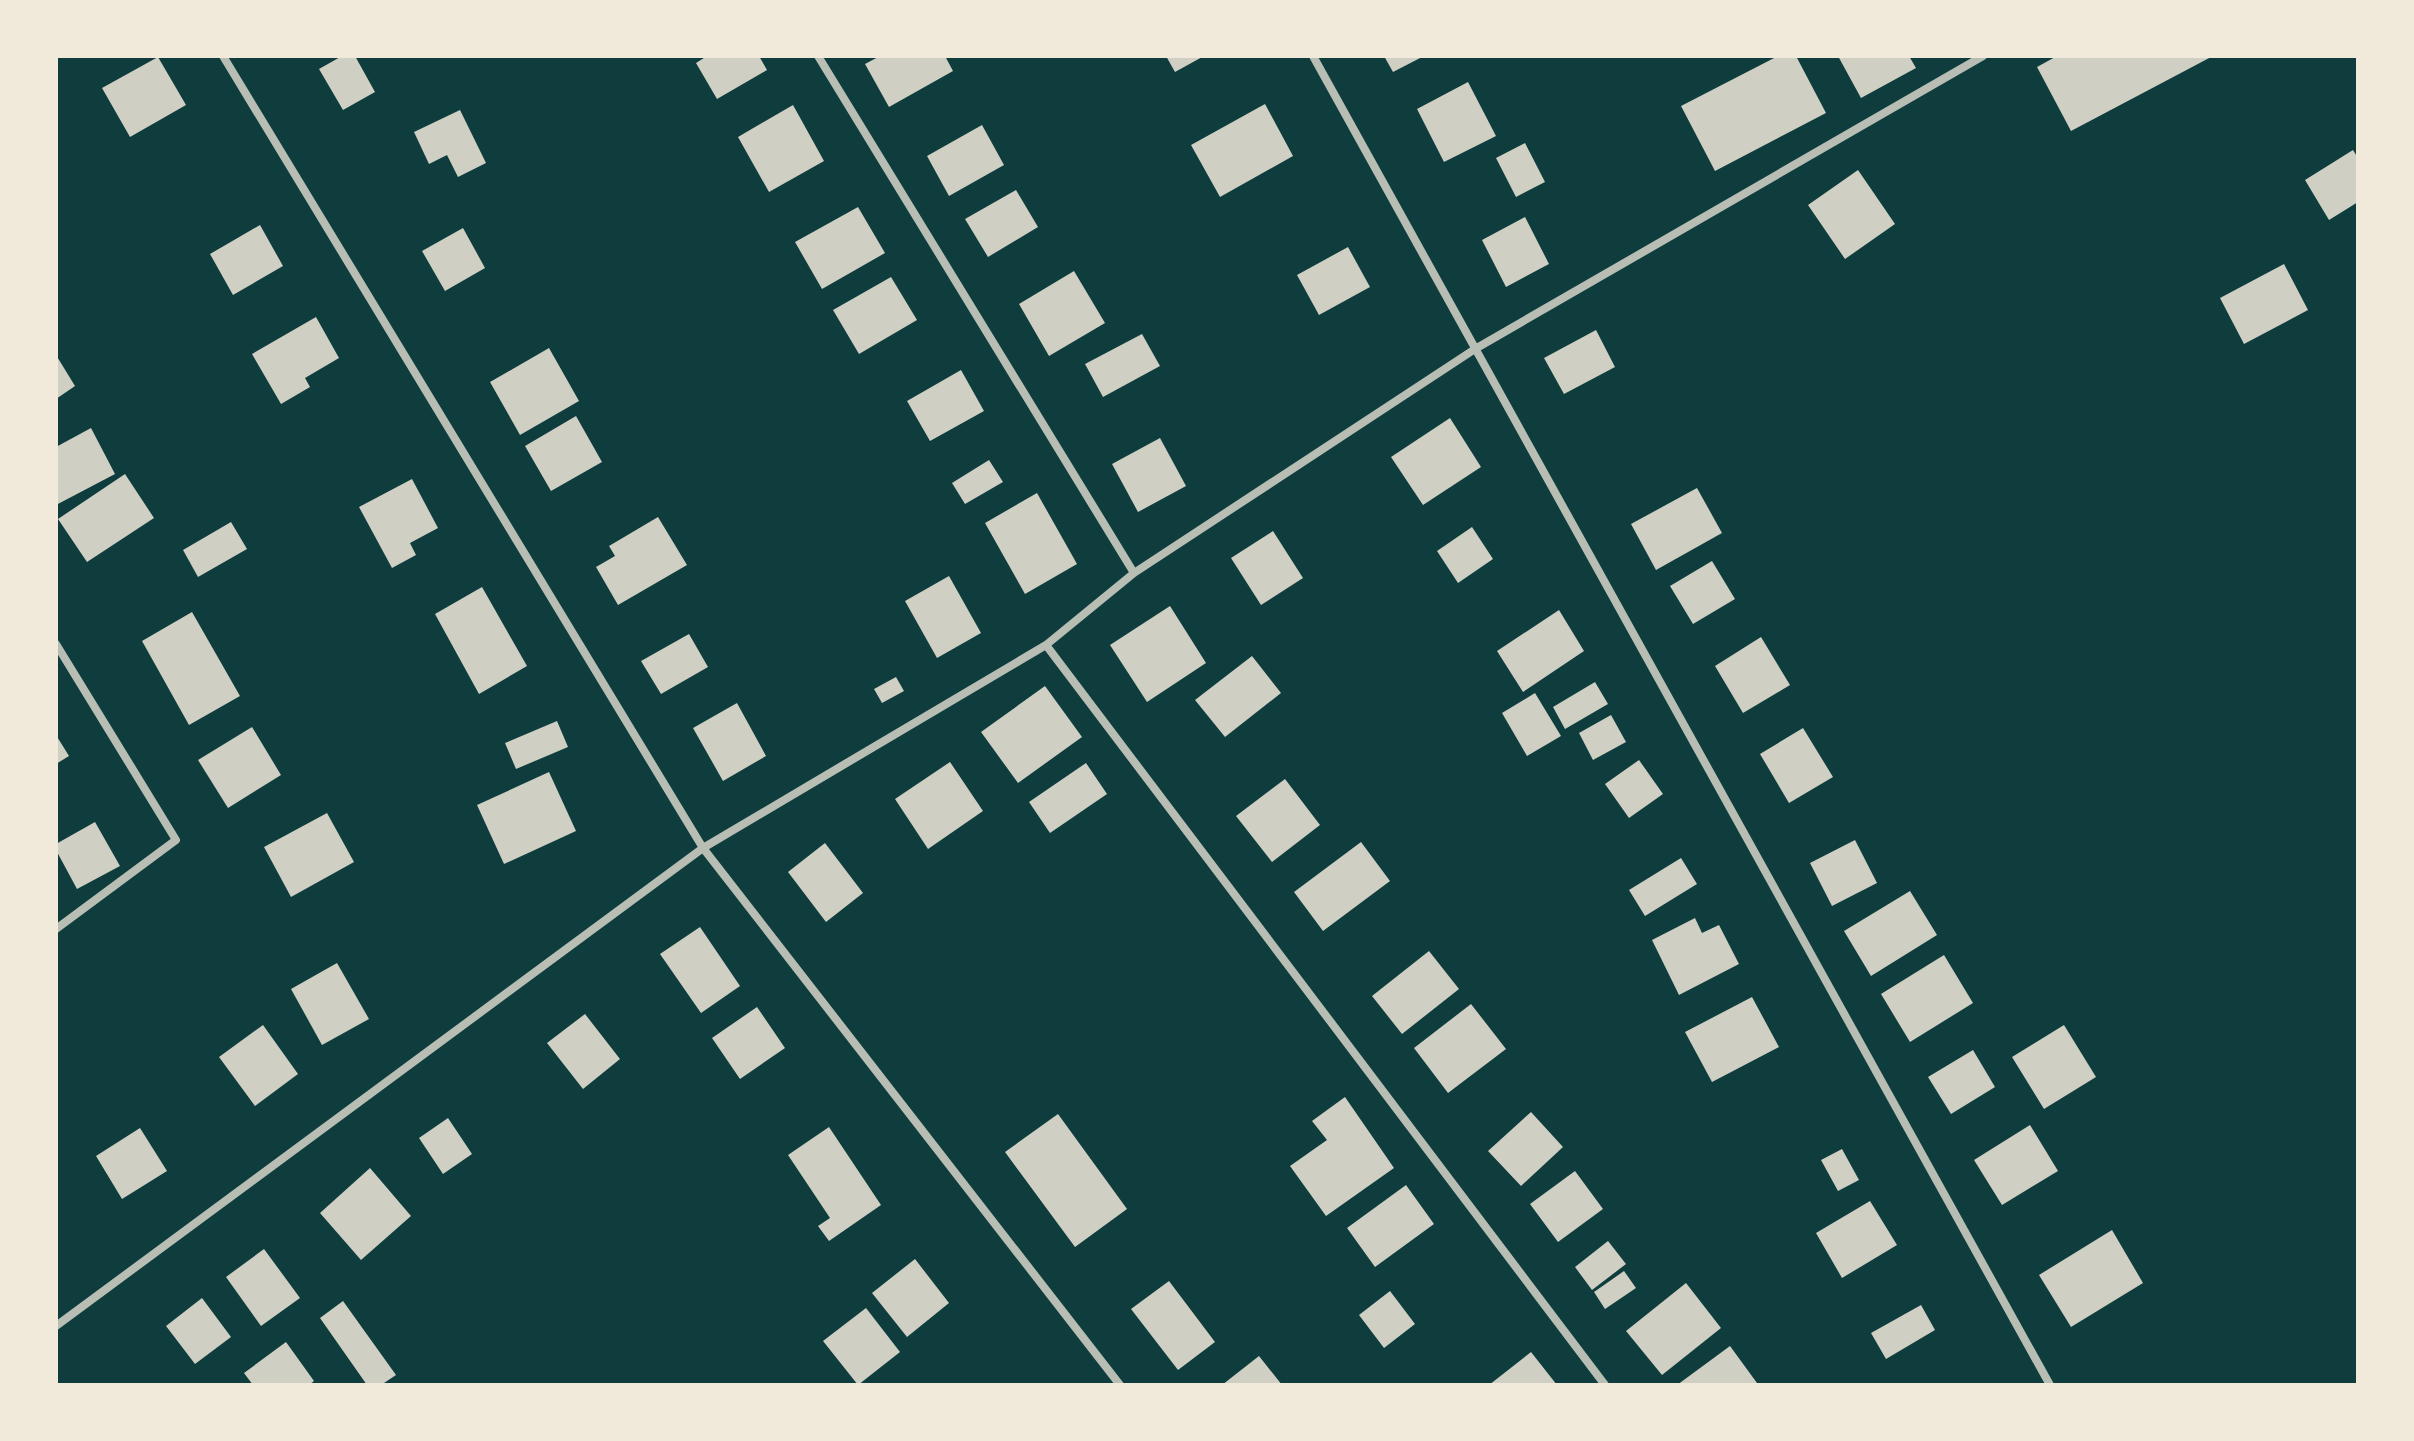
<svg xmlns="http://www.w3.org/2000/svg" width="2414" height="1441" viewBox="0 0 2414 1441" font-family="Ubuntu,sans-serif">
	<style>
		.building { fill: #cfcfc3 }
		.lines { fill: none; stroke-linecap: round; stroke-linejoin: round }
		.minor { stroke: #b8beb3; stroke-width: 8 }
	</style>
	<rect width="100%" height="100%" fill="#0f3d3e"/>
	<!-- building -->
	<path class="building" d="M342 56H355L375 92 343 110 319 69Z
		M707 56H759L767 70 717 99 696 63Z
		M880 56H945L953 71 889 107 865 64Z
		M1166 56H1204L1175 72Z
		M1384 56H1424L1393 72Z
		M1778 56H1796L1826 113 1715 171 1681 106Z
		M1838 56H1909L1916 68 1861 98Z
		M2057 56H2213L2071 131 2037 67Z
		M158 57 186 105 130 137 102 88Z
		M1468 82 1496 136 1444 162 1417 109Z
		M1265 104 1293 156 1220 197 1191 145Z
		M793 105 824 161 769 192 738 137Z
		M460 110 486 163 458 177 447 155 429 164 414 132Z
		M982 125 1004 165 949 196 927 156Z
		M1525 143 1545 182 1516 197 1496 158Z
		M2353 150 2358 158V202L2329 220 2305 180Z
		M1858 170 1895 224 1845 259 1808 205Z
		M1016 190 1038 227 988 257 965 219Z
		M858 207 885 253 822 289 795 242Z
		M1525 217 1549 264 1506 287 1482 240Z
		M260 225 283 266 233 295 210 254Z
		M463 228 485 268 445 291 422 251Z
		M1348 247 1370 287 1319 315 1297 275Z
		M2284 264 2308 310 2244 344 2220 298Z
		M1074 271 1105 323 1049 356 1019 304Z
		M891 277 917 320 859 354 833 310Z
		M316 317 339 358 305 378 310 387 281 404 252 354Z
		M1596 330 1615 367 1564 394 1544 358Z
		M1142 334 1160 366 1103 397 1085 364Z
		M549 348 579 401 520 435 490 382Z
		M56 355 75 386 56 399Z
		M961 370 984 411 930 441 907 401Z
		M576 416 602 462 551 491 525 446Z
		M1450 418 1481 467 1423 505 1391 457Z
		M91 428 115 474 56 505V447Z
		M1160 438 1186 486 1138 512 1112 464Z
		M989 460 1003 482 965 504 952 483Z
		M125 474 154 518 87 562 58 519Z
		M412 479 438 528 410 543 416 555 392 568 359 507Z
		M1697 488 1722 533 1656 570 1631 524Z
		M1037 493 1077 564 1025 594 985 523Z
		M658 517 687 565 618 605 596 567 615 556 609 546Z
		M231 522 247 549 198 577 183 550Z
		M1472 527 1493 559 1458 583 1437 551Z
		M1273 531 1303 578 1261 605 1231 558Z
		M1712 561 1735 599 1693 624 1670 586Z
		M949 576 981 633 937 658 905 601Z
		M482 587 527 666 479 694 435 614Z
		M1170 606 1206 663 1147 702 1110 645Z
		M1559 610 1584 651 1523 692 1497 651Z
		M192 612 240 696 189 725 142 641Z
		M689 634 708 667 661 694 641 661Z
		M1761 637 1790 685 1743 713 1715 666Z
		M1252 656 1281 693 1225 737 1195 700Z
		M896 677 904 691 882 703 874 689Z
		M1595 682 1608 704 1565 729 1553 707Z
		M1045 686 1082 737 1018 783 981 732Z
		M1535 693 1561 736 1527 756 1502 713Z
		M737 703 766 756 723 781 693 728Z
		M1611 715 1626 742 1593 760 1579 733Z
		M557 721 568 747 516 769 505 743Z
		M252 727 281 775 228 808 198 760Z
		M1803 728 1833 777 1789 803 1760 754Z
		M56 735 69 756 56 764Z
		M1639 760 1663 794 1629 818 1605 784Z
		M950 762 983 811 928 849 895 799Z
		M1086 763 1107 794 1050 833 1029 802Z
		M549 772 576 831 504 864 477 805Z
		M1285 779 1320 825 1272 862 1236 816Z
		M327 813 354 862 291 897 264 847Z
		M95 822 120 866 77 889 56 850V844Z
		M1855 840 1877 883 1832 906 1810 863Z
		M1361 842 1390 881 1323 931 1294 892Z
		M825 843 863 893 826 922 788 872Z
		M1681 858 1697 884 1645 916 1629 890Z
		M1910 891 1937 935 1871 976 1844 931Z
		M1695 918 1702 933 1719 925 1739 964 1679 995 1652 940Z
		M700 927 740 986 701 1013 660 954Z
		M1429 951 1459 989 1402 1034 1372 996Z
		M1944 955 1973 1003 1910 1042 1881 994Z
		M337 963 369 1019 322 1045 291 989Z
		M1752 997 1779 1047 1712 1082 1685 1032Z
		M1471 1004 1506 1049 1448 1093 1414 1048Z
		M757 1007 785 1048 740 1079 712 1038Z
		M585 1014 620 1059 583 1089 547 1043Z
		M263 1025 298 1074 255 1106 219 1057Z
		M2064 1025 2096 1077 2044 1109 2012 1057Z
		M1973 1050 1995 1087 1951 1114 1928 1077Z
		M1345 1097 1394 1168 1326 1216 1290 1166 1327 1140 1312 1121Z
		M1531 1112 1563 1147 1521 1186 1488 1151Z
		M1058 1114 1127 1209 1075 1247 1005 1152Z
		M448 1118 472 1154 443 1174 419 1138Z
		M2030 1125 2058 1171 2002 1205 1974 1160Z
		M829 1127 881 1205 829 1241 818 1226 830 1218 788 1155Z
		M140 1128 167 1171 122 1199 96 1156Z
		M1842 1149 1859 1180 1838 1191 1821 1160Z
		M370 1168 411 1216 361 1260 320 1213Z
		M1575 1171 1603 1209 1558 1242 1530 1204Z
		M1406 1185 1434 1224 1375 1267 1347 1228Z
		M1870 1201 1897 1245 1842 1278 1816 1233Z
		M2112 1230 2143 1283 2071 1327 2039 1275Z
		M1608 1241 1626 1264 1592 1290 1575 1267Z
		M264 1249 300 1298 261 1326 226 1277Z
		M915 1259 949 1303 907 1337 872 1293Z
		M1624 1271 1636 1288 1605 1309 1594 1292Z
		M1169 1281 1215 1342 1178 1370 1131 1309Z
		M1686 1283 1721 1328 1662 1375 1626 1331Z
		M1390 1291 1415 1324 1384 1348 1359 1315Z
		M202 1298 231 1337 195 1364 166 1326Z
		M343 1301 396 1375 381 1385H367L320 1318Z
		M1921 1305 1935 1330 1886 1359 1871 1333Z
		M866 1308 900 1352 858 1385 823 1341Z
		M286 1342 314 1381 309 1385H253L244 1373Z
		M1730 1346 1757 1383 1754 1385H1677Z
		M1531 1352 1557 1385H1489Z
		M1259 1356 1282 1385H1222Z"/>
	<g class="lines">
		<!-- minor -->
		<path class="minor" d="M223 56 703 848 1120 1385
			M818 56 1134 573
			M1313 56 2050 1385
			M56 644 176 840 56 929
			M1046 645 1605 1385
			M56 1326 703 848 1046 645 1134 573 1475 349 1983 56"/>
	</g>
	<!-- border -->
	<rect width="2414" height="1441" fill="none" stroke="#f1e9da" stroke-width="116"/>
</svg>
